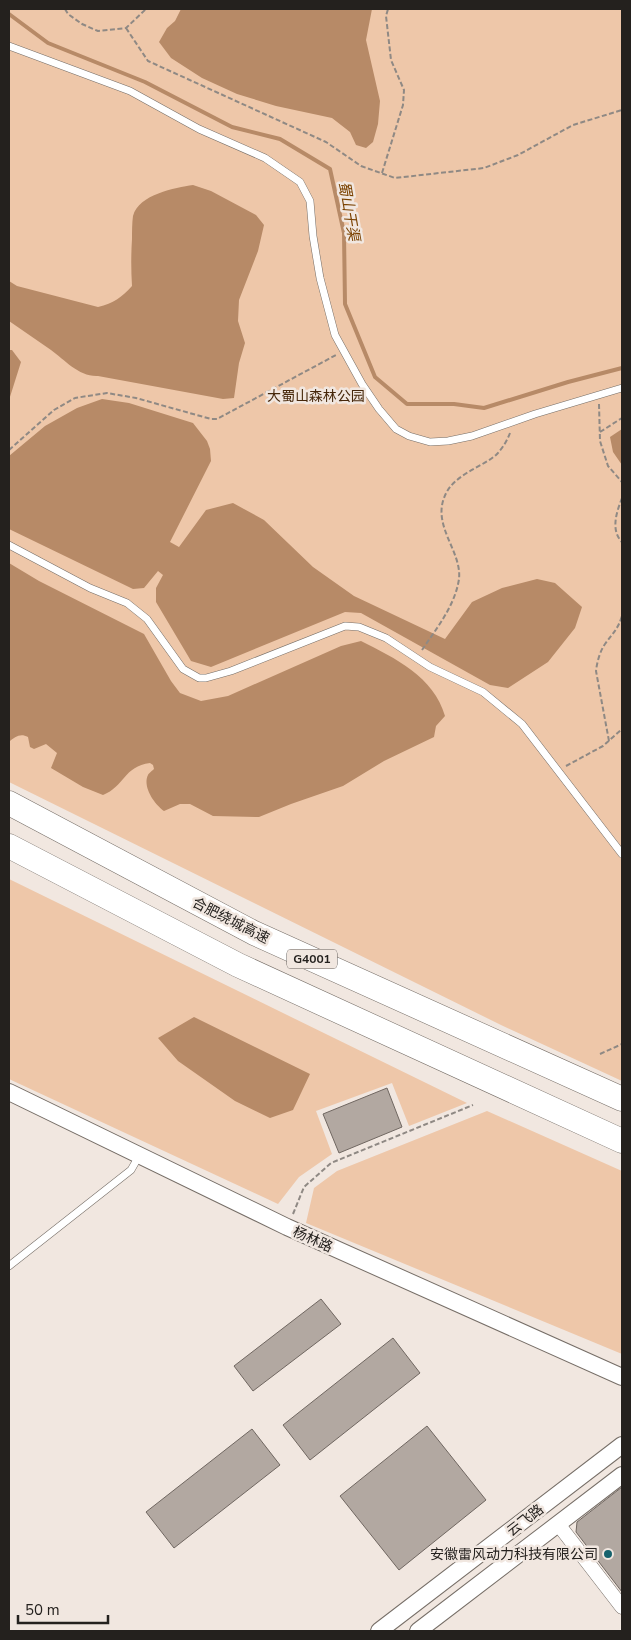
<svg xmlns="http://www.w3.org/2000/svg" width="631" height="1640" viewBox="0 0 631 1640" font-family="'Nunito Sans','Noto Sans SC',sans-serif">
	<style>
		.green { fill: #eec7a9 }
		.water { fill: #b78a67 }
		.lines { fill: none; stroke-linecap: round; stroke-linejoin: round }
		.stream { stroke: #b78a67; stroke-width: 4 }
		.building { fill: #b2a8a1; stroke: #706761 }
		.service-casing { stroke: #766e67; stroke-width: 8 }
		.minor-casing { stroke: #766e67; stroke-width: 15 }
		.tertiary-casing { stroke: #766e67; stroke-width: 18 }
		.motorway-casing { stroke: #766e67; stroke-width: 25 }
		.path { stroke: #8f8984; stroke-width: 2; stroke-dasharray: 5 2.5; stroke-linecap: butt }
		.service { stroke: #fff; stroke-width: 7 }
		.minor { stroke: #fff; stroke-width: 14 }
		.tertiary { stroke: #fff; stroke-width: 16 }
		.motorway { stroke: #fff; stroke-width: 24 }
		.poi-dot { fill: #16626d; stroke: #f1e7e0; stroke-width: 2 }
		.labels { text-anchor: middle; stroke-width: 5; stroke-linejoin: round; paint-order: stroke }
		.shield { fill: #f1e7e0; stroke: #625c58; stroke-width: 1 }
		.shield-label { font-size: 12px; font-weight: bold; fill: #24211e }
		.park-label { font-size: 14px; fill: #46270a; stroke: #f1e7e0 }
		.street-label { font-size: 14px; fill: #24211e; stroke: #f1e7e0 }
		.poi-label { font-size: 14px; fill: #24211e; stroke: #f1e7e0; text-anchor: end }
		.water-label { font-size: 15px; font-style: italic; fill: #7b4200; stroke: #f1e7e0 }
	</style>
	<rect width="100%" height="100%" fill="#f1e7e0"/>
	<!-- green -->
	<path class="green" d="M9 9H622V1081L501 1025 9 782Z
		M9 879 467 1103 409 1126 392 1083 316 1111 332 1154 299 1177 278 1204 9 1079Z
		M487 1111 622 1171V1354L306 1223 314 1188 337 1171Z"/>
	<!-- water -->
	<path class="water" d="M181 9H372L366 40 380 101 378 124 373 142 366 148 356 145 350 132 332 118 276 106 237 94 202 78 171 58 159 42 167 28 175 21Z
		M193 185 211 191 256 215 264 225 258 251 239 300 238 321 245 343 239 363 234 398 223 399 98 376C79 377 65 360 51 350 37 340 23 331 9 321V281L17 286 98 307C114 303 121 298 132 286 131 270 131 255 132 239 132 232 132 223 133 216 139 194 175 188 193 185Z
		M9 350H12L21 362 9 400Z
		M102 399 129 403 193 423 207 441 210 449 211 461 170 542 179 547 206 510 233 503 264 520 313 567 354 596 445 639 472 602 502 588 537 579 555 583 582 607 575 628 548 662 508 688 490 685 361 613 345 612 211 667 191 661 156 602V588L163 575 158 571 144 588 133 589 9 529V456L45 426 77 408Z
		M622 429V465L613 452 610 437Z
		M9 563 39 581 144 634 171 681 180 693 201 701 228 696 341 646 361 641C395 658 434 677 445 716L436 726 434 737 384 761 343 786 291 804 259 817 213 816 190 804H180L164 811C155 805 142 787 148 775 148 774 153 770 154 769L153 765 150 763C124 766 124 787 103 795L83 787 51 768 57 753 46 744 34 749 30 747 28 737C20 733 15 737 9 742Z
		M194 1017 310 1074 293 1110 270 1118 235 1101 178 1061 158 1038Z"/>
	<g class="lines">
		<!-- stream -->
		<path class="stream" d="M9 14 48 43 145 82 232 127 280 139 330 169 344 233 345 304 375 377 407 404H454L484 408 568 382 622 368"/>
	</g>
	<!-- building -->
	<path class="building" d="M387 1088 402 1127 339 1153 323 1114Z
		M321 1299 341 1324 253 1391 234 1366Z
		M393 1338 420 1373 310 1460 283 1425Z
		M427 1426 486 1500 399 1570 340 1496Z
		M252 1429 280 1465 174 1548 146 1512Z
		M622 1487V1592L576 1532 577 1522Z"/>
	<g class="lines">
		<!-- service casing -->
		<g class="service-casing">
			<path id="service" d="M9 46 130 91 199 129 265 158 300 182 310 201 313 236 320 278 335 335 362 384 379 409 396 429 409 436 430 442 448 441 472 436 535 414 622 388
				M9 545 90 588 127 603 147 619 183 669 199 678H206L231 671 345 626 359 627 386 638 430 667 483 692 522 724 622 854
				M9 1266 131 1170 139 1156"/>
		</g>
		<!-- minor casing -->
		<g class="minor-casing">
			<path id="minor" d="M558 1524 622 1607"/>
		</g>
		<!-- tertiary casing -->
		<g class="tertiary-casing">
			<path id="tertiary" d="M9 1092 287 1227 622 1377
				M379 1631 622 1445
				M418 1631 622 1475"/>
		</g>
		<!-- motorway casing -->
		<g class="motorway-casing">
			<path id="motorway" d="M9 803 254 933 622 1099
				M9 846 238 965 622 1141"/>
		</g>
		<!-- path -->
		<path class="path" d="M65 9 68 14 82 24 98 31 126 28 146 9
			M126 28 148 61 326 142 361 166 395 178 484 168 518 155 573 125 622 110
			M382 173 403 105 404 90 391 60 386 16 388 9
			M599 404 600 441 608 466 622 482
			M600 432 622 418
			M9 450 54 410 75 398 107 393 136 398 211 419H217L336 355
			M622 498C617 511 610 530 622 542
			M422 650C436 629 455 606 459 579 462 552 433 527 444 498 452 475 479 469 496 455 502 449 507 441 510 433
			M609 741 596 671C597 662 600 651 605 644 613 633 618 629 622 616
			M566 766 603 746 622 729
			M600 1054 622 1044
			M293 1214 304 1187 331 1163 473 1105"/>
		<!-- service -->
		<use href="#service" class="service"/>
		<!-- minor -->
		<use href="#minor" class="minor"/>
		<!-- tertiary -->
		<use href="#tertiary" class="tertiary"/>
		<!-- motorway -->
		<use href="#motorway" class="motorway"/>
	</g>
	<!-- markers -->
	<circle class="poi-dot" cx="608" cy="1554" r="5"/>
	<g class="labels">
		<!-- shield labels -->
		<rect class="shield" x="287" y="949.5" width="50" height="19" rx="4"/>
		<g class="shield-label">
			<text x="312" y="963">G4001</text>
		</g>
		<!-- park labels -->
		<g class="park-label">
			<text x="316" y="401">大蜀山森林公园</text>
		</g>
		<!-- street labels -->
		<g class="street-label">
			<text transform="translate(231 920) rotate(27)" y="5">合肥绕城高速</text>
			<text transform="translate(313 1239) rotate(24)" y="5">杨林路</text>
			<text transform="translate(525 1520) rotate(-38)" y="5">云飞路</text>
		</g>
		<!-- poi labels -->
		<g class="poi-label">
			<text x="598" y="1559">安徽雷风动力科技有限公司</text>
		</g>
		<!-- water labels -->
		<g class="water-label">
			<text transform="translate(349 211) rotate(80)" y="5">蜀山干渠</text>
		</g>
	</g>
	<!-- border -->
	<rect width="631" height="1640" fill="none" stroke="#24211e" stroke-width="20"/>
	<!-- scale -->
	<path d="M18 1615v8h90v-8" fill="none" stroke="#24211e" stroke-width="2.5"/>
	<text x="25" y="1615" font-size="15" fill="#24211e" stroke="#f1e7e0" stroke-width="4" paint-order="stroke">50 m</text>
</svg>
